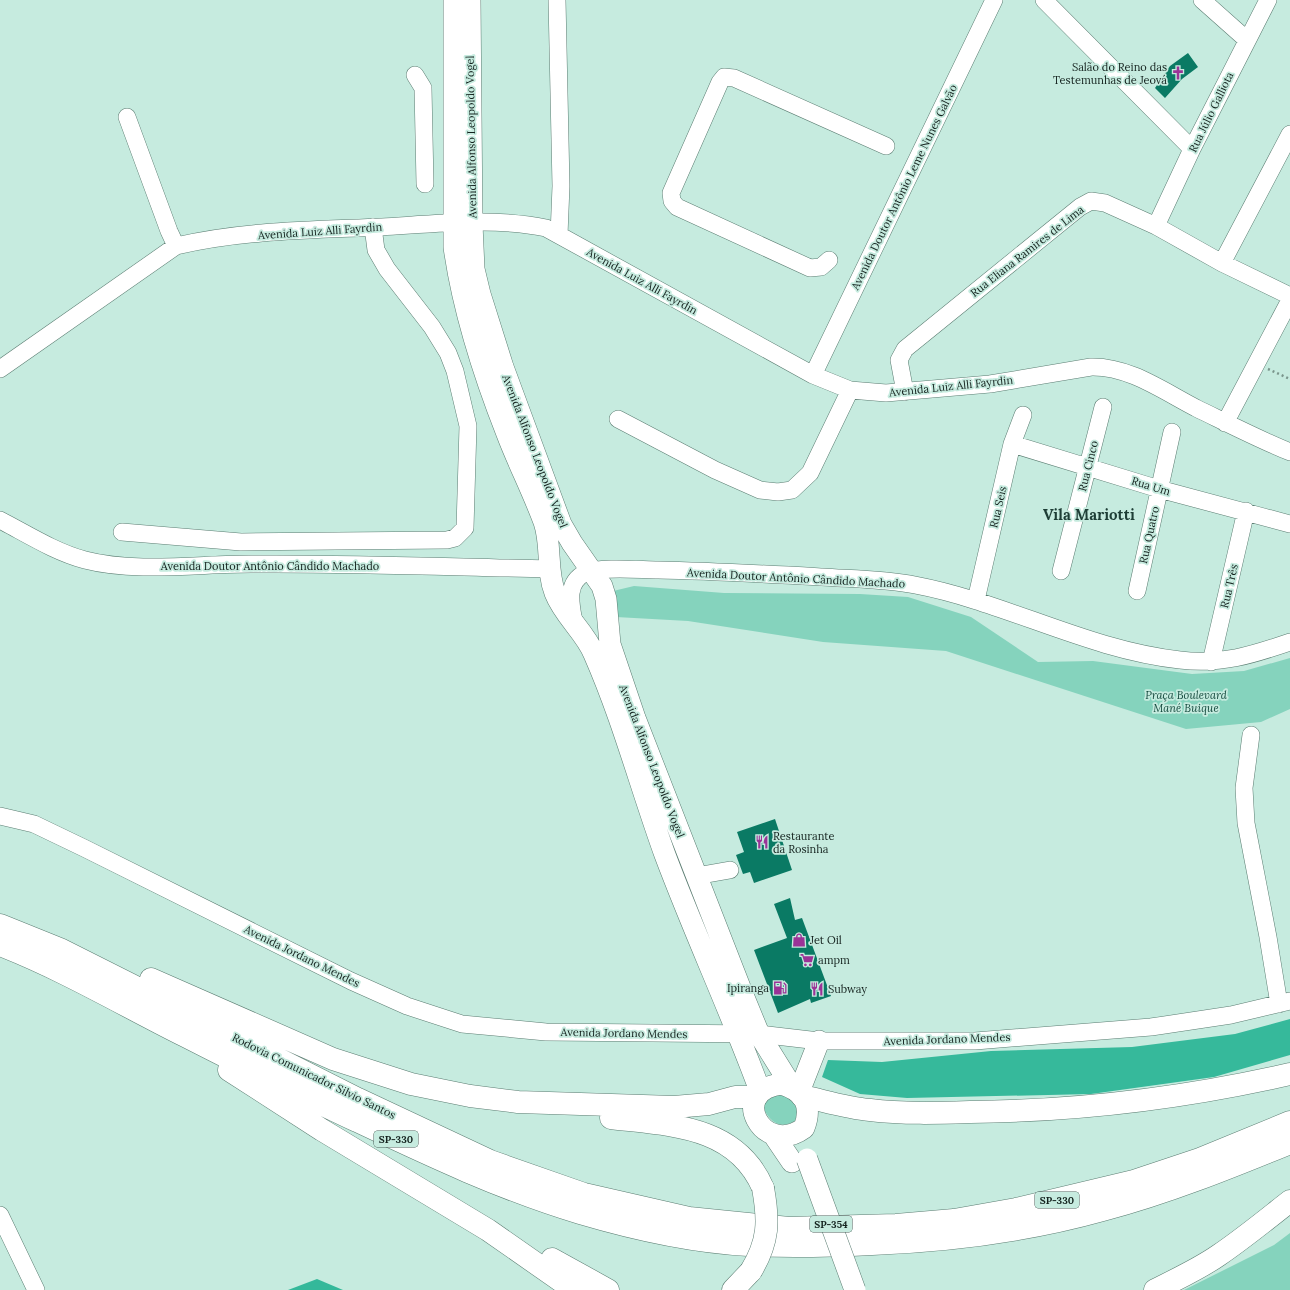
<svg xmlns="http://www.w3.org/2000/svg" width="1290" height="1290" viewBox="0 0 1290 1290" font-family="Lora,serif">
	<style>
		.green { fill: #85d3bd }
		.forest { fill: #36b99b }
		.water { fill: #34b89a }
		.building { fill: #0a7a64 }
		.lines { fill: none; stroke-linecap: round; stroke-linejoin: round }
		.minor-casing { stroke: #5b7d72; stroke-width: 18 }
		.major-casing { stroke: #5b7d72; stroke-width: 22 }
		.highway-casing { stroke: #5b7d72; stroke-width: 23 }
		.path { stroke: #79948b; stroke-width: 2.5; stroke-dasharray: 2 3; stroke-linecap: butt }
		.minor { stroke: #fff; stroke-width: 17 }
		.major { stroke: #fff; stroke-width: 21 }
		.highway { stroke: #fff; stroke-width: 22 }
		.major-bridge-casing { stroke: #5b7d72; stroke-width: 22; stroke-linecap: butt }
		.highway-bridge-casing { stroke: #5b7d72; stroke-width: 23; stroke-linecap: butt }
		.major-bridge { stroke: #fff; stroke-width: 21 }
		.highway-bridge { stroke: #fff; stroke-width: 22 }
		.labels { text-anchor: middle; stroke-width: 3.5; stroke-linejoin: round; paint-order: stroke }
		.shield { fill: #c6ebdf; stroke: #495e58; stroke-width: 1 }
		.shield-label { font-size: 10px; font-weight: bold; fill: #14221e }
		.poi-label { font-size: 11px; fill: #14221e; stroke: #c6ebdf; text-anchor: start }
		.street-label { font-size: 11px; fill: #14221e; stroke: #c6ebdf }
		.park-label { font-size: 11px; font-style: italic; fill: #164b3f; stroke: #c6ebdf }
		.district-label { font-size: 15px; font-weight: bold; fill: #1e3e36; stroke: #c6ebdf }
	</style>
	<rect width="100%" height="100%" fill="#c6ebdf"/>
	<!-- green -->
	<path class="green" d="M634 586 724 593 860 594 908 597 971 617 1038 662 1093 661 1192 674 1244 671 1290 658V709L1261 722 1186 729 946 651 823 642 688 621 616 617 609 592Z
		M765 1091 791 1098 799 1109 795 1121C775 1132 765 1115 760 1099Z
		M1290 1233V1290H1184L1274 1245Z"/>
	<!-- forest -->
	<path class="forest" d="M1290 1019V1055L1214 1077 1091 1094 907 1098 860 1094 822 1077 828 1060 882 1062 991 1051 1132 1047 1235 1034Z"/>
	<!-- water -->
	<path class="water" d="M317 1279 343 1290H288Z"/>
	<!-- building -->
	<path class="building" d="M1188 53 1198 67 1182 79 1165 98 1155 88 1170 66Z
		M775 819 792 870 754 883 750 872 743 874 736 855 744 852 737 832Z
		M790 898 795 920 802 918 831 996 811 1003 810 999 778 1013 754 950 787 938 774 904Z"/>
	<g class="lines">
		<!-- minor casing -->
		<g class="minor-casing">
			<path id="minor" d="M557 0 561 186 559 235
				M1044 0 1192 149
				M1202 0 1247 40
				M415 75 423 88 425 184
				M127 117 169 231 176 246
				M1156 226 1192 149 1268 0
				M829 260 821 267 810 268 677 207 672 201 671 193 720 82 724 77 734 78 886 146
				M1222 263 1290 134
				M0 369 176 246C243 230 314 230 382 227 433 224 496 217 546 228L813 375 850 390 886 393 990 384 1091 367C1129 366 1163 391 1196 408 1227 423 1258 439 1290 452
				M813 375 994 0
				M905 392 899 360 905 349 1080 207 1091 201 1105 203 1156 226 1222 263 1290 296
				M618 419 715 470 760 490 778 492 792 490 810 473 850 390
				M1225 423 1290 300
				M1012 444 1159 489 1290 524
				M0 520C27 534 55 552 85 560 135 573 199 564 251 564 350 563 450 567 550 569
				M122 532 241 542 447 540 455 538 465 528 468 426 455 371 448 353 432 327 387 269 376 250 373 227
				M1061 571 1103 407
				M1137 591 1172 432
				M976 600 1012 444 1023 415
				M574 622C571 605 565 583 585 573 600 566 641 570 658 570 713 571 767 574 822 577 853 579 884 579 915 585 1005 602 1088 650 1180 660 1221 665 1252 655 1290 642
				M1211 662 1246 511
				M1251 735 1244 788 1246 823 1268 937 1279 1004
				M0 816 34 824 84 848 351 981 407 1006 462 1024 546 1032 759 1034 819 1041H975L1151 1027 1231 1015 1290 1001
				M696 876 730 870
				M0 1215 36 1290"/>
		</g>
		<!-- major casing -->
		<g class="major-casing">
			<path id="major" d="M454 0V247C463 311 483 373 507 434 518 463 533 492 544 522 552 545 546 570 555 593 564 616 585 632 594 654 623 720 641 789 665 855 695 935 731 1012 760 1091
				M470 0 472 224 474 269 480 294 503 367 561 524 572 543 602 586 606 599 610 644 635 718 743 995 759 1034 792 1087
				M781 1084C804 1091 813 1105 804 1128 763 1158 727 1091 781 1084Z
				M799 1092 819 1041
				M773 1134 792 1162"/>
		</g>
		<!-- highway casing -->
		<g class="highway-casing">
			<path id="highway" d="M0 925 62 950 358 1099 490 1161 584 1194 689 1218 789 1228 896 1225 954 1220 1016 1209 1134 1181 1200 1159 1290 1122
				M0 945C64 970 123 1005 185 1036 242 1065 299 1094 357 1121 429 1155 503 1190 580 1213 634 1229 692 1242 748 1245 789 1247 831 1246 872 1244 949 1241 1028 1231 1103 1210 1167 1193 1229 1168 1290 1143
				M151 979 333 1059 411 1084 470 1096 518 1102 674 1107 709 1104 735 1097H756
				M229 1070 322 1130 488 1230 574 1290
				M802 1096C825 1101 847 1108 870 1110 903 1114 937 1113 970 1112 1078 1111 1185 1098 1290 1074
				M611 1118C669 1125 736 1125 763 1188
				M552 1259 608 1290
				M733 1290 751 1271
				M1155 1290C1177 1279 1199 1269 1219 1255 1244 1238 1267 1219 1290 1201"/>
		</g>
		<!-- path -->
		<path class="path" d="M1268 369 1290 379"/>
		<!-- minor -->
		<use href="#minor" class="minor"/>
		<!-- major -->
		<use href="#major" class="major"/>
		<!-- highway -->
		<use href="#highway" class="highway"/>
		<!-- major-bridge casing -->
		<g class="major-bridge-casing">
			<path id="major-bridge" d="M807 1159 855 1290"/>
		</g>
		<!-- highway-bridge casing -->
		<g class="highway-bridge-casing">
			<path id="highway-bridge" d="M751 1271C769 1241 769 1221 763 1188"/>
		</g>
		<!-- major-bridge -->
		<use href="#major-bridge" class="major-bridge"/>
		<!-- highway-bridge -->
		<use href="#highway-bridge" class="highway-bridge"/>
	</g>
	<!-- icons -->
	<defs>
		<g id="church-bare" transform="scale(1.08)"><path d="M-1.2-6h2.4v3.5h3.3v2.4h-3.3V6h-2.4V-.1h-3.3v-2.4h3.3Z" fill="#9a3397" stroke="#c6ebdf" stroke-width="2.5" paint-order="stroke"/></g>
		<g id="restaurant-bare" transform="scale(1.08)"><path d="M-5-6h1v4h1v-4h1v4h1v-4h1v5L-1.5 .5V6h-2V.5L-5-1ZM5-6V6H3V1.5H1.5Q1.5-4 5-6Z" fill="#9a3397" stroke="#c6ebdf" stroke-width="2.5" paint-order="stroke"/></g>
		<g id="shop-bare" transform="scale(1.08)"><path d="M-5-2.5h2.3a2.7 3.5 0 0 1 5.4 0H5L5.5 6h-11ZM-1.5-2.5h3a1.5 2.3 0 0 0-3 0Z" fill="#9a3397" stroke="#c6ebdf" stroke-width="2.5" paint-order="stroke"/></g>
		<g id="supermarket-bare" transform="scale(1.08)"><path d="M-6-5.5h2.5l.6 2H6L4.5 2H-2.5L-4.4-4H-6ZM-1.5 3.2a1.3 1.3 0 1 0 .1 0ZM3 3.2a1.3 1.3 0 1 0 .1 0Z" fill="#9a3397" stroke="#c6ebdf" stroke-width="2.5" paint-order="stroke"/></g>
		<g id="fuel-bare" transform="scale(1.08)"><path d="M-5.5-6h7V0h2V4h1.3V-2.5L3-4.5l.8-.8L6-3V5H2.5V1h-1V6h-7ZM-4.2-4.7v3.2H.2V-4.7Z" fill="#9a3397" stroke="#c6ebdf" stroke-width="2.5" paint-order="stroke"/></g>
	</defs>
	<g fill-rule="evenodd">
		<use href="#church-bare" x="1178" y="73"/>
		<use href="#restaurant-bare" x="762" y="842"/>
		<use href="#shop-bare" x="799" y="940"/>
		<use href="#supermarket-bare" x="807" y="960"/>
		<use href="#fuel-bare" x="780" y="988"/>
		<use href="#restaurant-bare" x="817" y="989"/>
	</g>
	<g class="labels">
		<!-- shield labels -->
		<g class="shield">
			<rect x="374" y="1131" width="44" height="16" rx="3"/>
			<rect x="1035" y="1192" width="44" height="16" rx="3"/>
			<rect x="810" y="1216" width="42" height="16" rx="3"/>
		</g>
		<g class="shield-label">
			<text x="396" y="1143">SP-330</text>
			<text x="1057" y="1204">SP-330</text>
			<text x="831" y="1228">SP-354</text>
		</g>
		<!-- poi labels -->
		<g class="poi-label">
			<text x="1167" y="71" text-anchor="end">Salão do Reino das<tspan x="1167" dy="13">Testemunhas de Jeová</tspan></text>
			<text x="773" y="840">Restaurante<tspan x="773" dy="13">da Rosinha</tspan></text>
			<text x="810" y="944">Jet Oil</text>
			<text x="818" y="964">ampm</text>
			<text x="769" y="992" text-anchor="end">Ipiranga</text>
			<text x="828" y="993">Subway</text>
		</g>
		<!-- street labels -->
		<g class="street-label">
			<text transform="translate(1211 112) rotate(-64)" y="4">Rua Júlio Galliota</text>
			<text transform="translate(471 137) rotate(-91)" y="4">Avenida Alfonso Leopoldo Vogel</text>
			<text transform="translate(904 187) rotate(-64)" y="4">Avenida Doutor Antônio Leme Nunes Galvão</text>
			<text transform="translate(320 231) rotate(-4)" y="4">Avenida Luiz Alli Fayrdin</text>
			<text transform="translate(1027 251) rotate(-38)" y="4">Rua Eliana Ramires de Lima</text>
			<text transform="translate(642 281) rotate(29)" y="4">Avenida Luiz Alli Fayrdin</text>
			<text transform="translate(951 386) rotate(-6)" y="4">Avenida Luiz Alli Fayrdin</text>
			<text transform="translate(535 451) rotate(69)" y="4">Avenida Alfonso Leopoldo Vogel</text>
			<text transform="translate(1088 466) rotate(-76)" y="4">Rua Cinco</text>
			<text transform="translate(1151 486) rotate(17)" y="4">Rua Um</text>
			<text transform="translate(998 507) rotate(-77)" y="4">Rua Seis</text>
			<text transform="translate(1149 535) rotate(-78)" y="4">Rua Quatro</text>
			<text x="270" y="570">Avenida Doutor Antônio Cândido Machado</text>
			<text transform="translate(796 578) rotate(3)" y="4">Avenida Doutor Antônio Cândido Machado</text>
			<text transform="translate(1229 586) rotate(-77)" y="4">Rua Três</text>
			<text transform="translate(652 761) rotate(69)" y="4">Avenida Alfonso Leopoldo Vogel</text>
			<text transform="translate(302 956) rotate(26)" y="4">Avenida Jordano Mendes</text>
			<text transform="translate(624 1033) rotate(1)" y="4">Avenida Jordano Mendes</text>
			<text transform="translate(947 1039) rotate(-2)" y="4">Avenida Jordano Mendes</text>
			<text transform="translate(314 1076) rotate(26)" y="4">Rodovia Comunicador Silvio Santos</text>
		</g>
		<!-- park labels -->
		<g class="park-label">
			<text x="1186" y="699">Praça Boulevard<tspan x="1186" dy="13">Mané Buique</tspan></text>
		</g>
		<!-- district labels -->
		<g class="district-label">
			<text x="1089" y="520">Vila Mariotti</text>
		</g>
	</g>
</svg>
